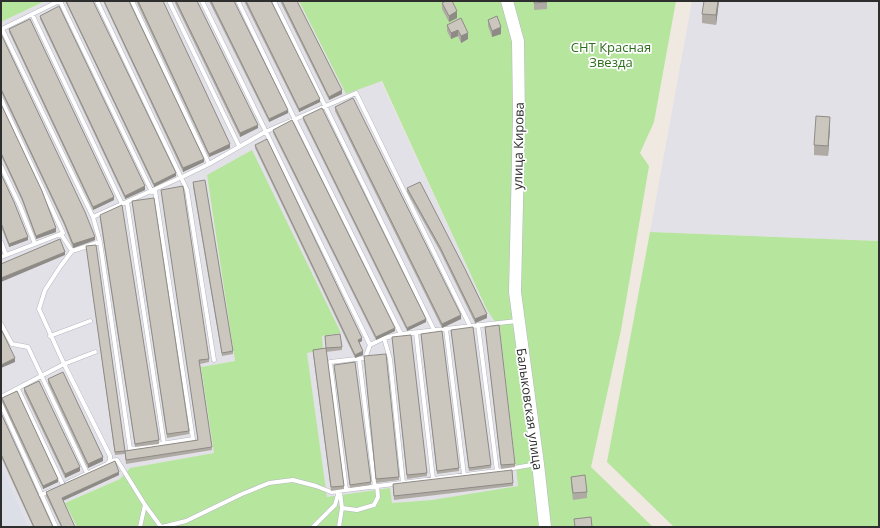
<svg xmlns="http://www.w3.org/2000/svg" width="880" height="528" viewBox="0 0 880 528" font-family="'Open Sans',sans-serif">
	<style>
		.industrial { fill: #e3e1e8 }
		.airport { fill: #dcdee8 }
		.green { fill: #b6e59e }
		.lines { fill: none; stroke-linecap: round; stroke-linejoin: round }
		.lane-casing { stroke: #b4b7c1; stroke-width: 5 }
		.secondary-casing { stroke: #b4b7c1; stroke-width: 13 }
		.lane { stroke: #fff; stroke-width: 4 }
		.secondary { stroke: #fff; stroke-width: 12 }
		.wall { fill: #afaba4 }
		.shaded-wall { fill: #8e8b86 }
		.building { fill: #cbc7bf; stroke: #8e8b86 }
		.labels { text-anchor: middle; stroke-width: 3.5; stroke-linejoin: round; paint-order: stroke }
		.park-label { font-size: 13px; fill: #2c6e1b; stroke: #fff }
		.street-label { font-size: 13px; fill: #2e2e2e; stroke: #fff }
	</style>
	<rect width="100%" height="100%" fill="#efe9e1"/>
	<!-- industrial -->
	<path class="industrial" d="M45 1H299L346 94 381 81 487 310 500 329 518 486 432 500 391 503 390 488 327 498 307 353 322 336 340 334 207 175 235 361 201 367 214 453 130 468 120 479 65 503 77 527H26L1 472V22Z
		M692 1H879V241L650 232Z"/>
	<!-- airport -->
	<path class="airport" d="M1 467 28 527H1Z"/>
	<!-- green -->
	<path class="green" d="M1 1H45L1 22Z
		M299 1H676L654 122 640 153 649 166 621 330 591 467 653 527H77L65 503 120 479 130 468 214 453 201 367 235 361 207 175 252 150 341 333 322 336 323 350 307 353 327 497 390 488 392 503 432 500 518 486 500 329 487 310 382 81 346 94Z
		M650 232 879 241V527H674L607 462Z"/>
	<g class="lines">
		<!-- lane casing -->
		<g class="lane-casing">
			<path id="lane" d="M59 1 2 29 93 217
				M60 1 152 192
				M97 1 187 190 214 360
				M132 1 209 164
				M169 1 239 146
				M202 1 370 345 384 338 401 334 517 321
				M238 1 295 120 401 334
				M274 1 434 330
				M32 14 122 204
				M1 99 63 233 1 257
				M1 166 20 206 35 244
				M155 190 193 439 130 449 100 242 93 217 182 177 209 164 265 132 356 93 470 326
				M127 202 164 444
				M61 234 72 251 100 242
				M1 242 6 255
				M1 324 12 344 28 347 87 473
				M478 325 497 471
				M446 329 464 475
				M416 333 433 479
				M50 336 90 321
				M384 338 390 359 403 483
				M370 345 365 358 330 362 346 490 497 471 537 464
				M359 358 375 487
				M18 389 63 485
				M1 397 64 364 95 352
				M1 404 56 527
				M110 461 117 460 145 505 161 527
				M67 483 107 464 110 461V456L64 364 39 309 45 290 60 267 72 251
				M41 495 50 491
				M342 508 357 510 374 505 378 497 377 486
				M140 527 145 505
				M162 527 186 521 242 494 269 483 293 480 316 486 331 492 346 490
				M313 527 335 505 339 491
				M339 527 342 508 340 492"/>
		</g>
		<!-- secondary casing -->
		<g class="secondary-casing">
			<path id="secondary" d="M507 1 518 41 519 116 515 292 538 464 545 527"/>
		</g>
		<!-- lane -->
		<use href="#lane" class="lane"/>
		<!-- secondary -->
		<use href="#secondary" class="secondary"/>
	</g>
	<!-- wall -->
	<path class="wall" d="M65 1H93L176 176 154 187Z
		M103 1H129L204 162 183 172Z
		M136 1H163L230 148 209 157Z
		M174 1H197L258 128 240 137Z
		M209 1H234L288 113 269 122Z
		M244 1H271L320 102 299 112Z
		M280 1H297L342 94 329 100Z
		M534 1H547V9L534 10Z
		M719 1 716 25 702 23V14Z
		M442 3 457 18 449 22 442 9Z
		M40 16 145 190 125 199 40 19Z
		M461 18 468 39 461 43 458 36 451 39 447 31V25Z
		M488 20 501 34 492 37 488 26Z
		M9 29 114 200 93 210 9 32Z
		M1 34 95 240 73 248 64 225 1 92Z
		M1 104 56 232 36 239 22 201 1 156Z
		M335 107 461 319 442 328 335 111Z
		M303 117 426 322 407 331 303 120Z
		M830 127 828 156 814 155V145Z
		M273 130 395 331 376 340 273 133Z
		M255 145 362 341 359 343 363 355 355 358 255 148Z
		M1 174 28 240 9 247 1 227Z
		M193 182 233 351V354L222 356 193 186Z
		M407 188 487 318 475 323 440 251 407 192Z
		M161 190 209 359V362L200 364 212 450 126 464 125 454 115 455 86 246 125 451 198 440Z
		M132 201 189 431V434L167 438Z
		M100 215 159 440V444L135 447 100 219Z
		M485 327 515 464V467L501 469Z
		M451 330 491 465V468L469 471Z
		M421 334 459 468V471L437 474Z
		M325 336 342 347V350L326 352 344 486V489L331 491 313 353V350L326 348Z
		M392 337 427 473V476L407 479Z
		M364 356 399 477V480L376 483Z
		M334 365 371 482V485L350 488Z
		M48 379 103 461 88 468 48 383Z
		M24 388 80 471 65 478 24 392Z
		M2 398 58 482 43 489 2 402Z
		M1 413 53 527H33L1 457Z
		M119 475 63 501 75 527H61L46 496V492Z
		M571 477 587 492V498L573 500 571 484Z
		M513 483V486L394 500 393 488V484Z"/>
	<!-- shaded-wall -->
	<path class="shaded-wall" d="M718 1H719L716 25V15Z
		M457 11V18L449 22V16Z
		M501 27V34L492 37V31Z
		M458 30V36L451 39V33Z
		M468 33V39L461 43V36Z
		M342 90V94L329 100V97Z
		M320 99V102L299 112V109Z
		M288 110V113L269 122V119Z
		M830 117V127L828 156V146Z
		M258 125V128L240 137V133Z
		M230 144V148L209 157V154Z
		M204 159V162L183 172V168Z
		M176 173V176L154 187V184Z
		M145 186V190L125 199V196Z
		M114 197V200L93 210V207Z
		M56 228V232L36 239V236Z
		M28 237V240L9 247V244Z
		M95 237V240L73 248V244Z
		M65 252V255L1 282V278Z
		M487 314V318L475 323V319Z
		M461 315V319L442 328V324Z
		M426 319V322L407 331V328Z
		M395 328V331L376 340V337Z
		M362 338V341L358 343V340Z
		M363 351V355L355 358V355Z
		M15 358V362L1 368V365Z
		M103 457V461L88 468V464Z
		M80 467V471L65 478V474Z
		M119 472V475L62 501V498Z
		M58 479V482L43 489V486Z"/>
	<!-- building -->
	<path class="building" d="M66 1H93L176 173 154 184Z
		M104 1H129L204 159 183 168Z
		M138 1H163L230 144 209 154Z
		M176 1H197L258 125 240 133Z
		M211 1H234L288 110 269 119Z
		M246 1H271L320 99 299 109Z
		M282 1H297L342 90 329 97Z
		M446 1H452L457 11 449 16 442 3Z
		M534 1H547V2L534 3Z
		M704 1H718L716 15 702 14Z
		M59 6 145 186 125 196 40 16Z
		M497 16 501 27 492 31 488 20Z
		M461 18 468 33 461 36 458 30 451 33 447 25Z
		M30 19 114 197 93 207 9 29Z
		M1 34 85 212 95 237 73 244 64 222 1 89Z
		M353 98 461 315 442 324 335 107Z
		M1 104 42 191 56 228 36 236 22 198 1 153Z
		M322 108 426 319 407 328 303 117Z
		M816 116 830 117 828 146 814 145Z
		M292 120 395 328 376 337 273 130Z
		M267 139 362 338 358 340 363 351 355 355 255 145Z
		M1 174 14 202 28 237 9 244 1 223Z
		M205 180 233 351 222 353 193 182Z
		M420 182 465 269 487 314 475 319 440 247 407 188Z
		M183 186 209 359 199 360 212 447 126 460 125 451 198 440 161 190Z
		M154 198 189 431 167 434 132 201Z
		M122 205 159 440 135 444 100 215Z
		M60 239 65 252 1 278V264Z
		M96 245 125 451 115 452 86 246Z
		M499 325 515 464 501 465 485 327Z
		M473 327 491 465 469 468 451 330Z
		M1 329 15 358 1 365Z
		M442 331 459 468 437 471 421 334Z
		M340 334 342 347 326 348 325 336Z
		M411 335 427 473 407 475 392 337Z
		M326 348 344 486 331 487 313 350Z
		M386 354 399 477 376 479 364 356Z
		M355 362 371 482 350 485 334 365Z
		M63 372 103 457 88 464 48 379Z
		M39 381 80 467 65 474 24 388Z
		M17 391 58 479 43 486 2 398Z
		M1 413 53 527H34L1 454Z
		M115 461 119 472 62 498 75 527H62L46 492Z
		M512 470 513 483 394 496 393 484Z
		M585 475 587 492 573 493 571 477Z
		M591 517 592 527H575L574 519Z"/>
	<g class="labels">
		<!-- park labels -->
		<g class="park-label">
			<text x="611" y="52">СНТ Красная<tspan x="611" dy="15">Звезда</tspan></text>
		</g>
		<!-- street labels -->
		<g class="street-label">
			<text transform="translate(518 146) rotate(-89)" y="5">улица Кирова</text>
			<text transform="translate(530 409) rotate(82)" y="5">Балыковская улица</text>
		</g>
	</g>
	<!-- border -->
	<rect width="880" height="528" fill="none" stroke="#2e2e2e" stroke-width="4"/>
</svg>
